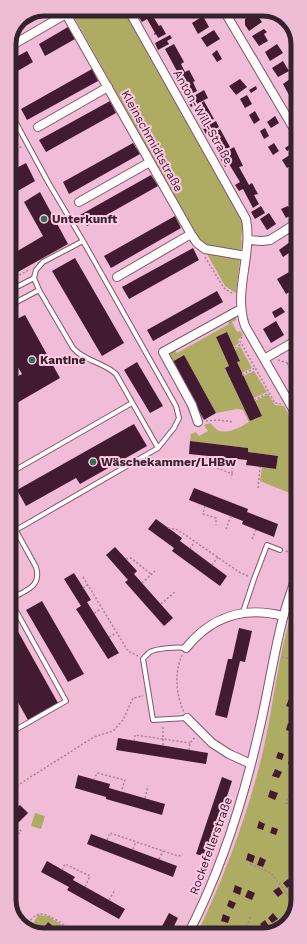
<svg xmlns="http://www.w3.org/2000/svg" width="307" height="944" viewBox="0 0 307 944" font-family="'Work Sans',sans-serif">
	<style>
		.green { fill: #aeab63 }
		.building { fill: #421a31 }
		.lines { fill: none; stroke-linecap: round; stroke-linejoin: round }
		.lane-casing { stroke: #82556d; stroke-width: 6 }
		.street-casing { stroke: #82556d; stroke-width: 10 }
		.path { stroke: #aa8297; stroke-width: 1.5; stroke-dasharray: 2 2; stroke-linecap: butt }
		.lane { stroke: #fff; stroke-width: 4 }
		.street { stroke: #fff; stroke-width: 8 }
		.poi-dot { fill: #316c56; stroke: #fec9e4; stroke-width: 1.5 }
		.labels { text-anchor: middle; stroke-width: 4; stroke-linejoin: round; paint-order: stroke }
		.street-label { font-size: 12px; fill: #35222c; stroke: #fec9e4 }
		.poi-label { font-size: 12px; font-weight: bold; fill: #35222c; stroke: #fec9e4; text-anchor: start }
		.rim { fill: none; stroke: #35222c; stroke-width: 5 }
	</style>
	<rect width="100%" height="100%" fill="#f0bcd7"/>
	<!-- green -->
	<path class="green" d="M84 9H124L242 219 243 231H242L241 240 242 241 236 293 225 286 74 17 75 11 77 13Z
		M233 316 236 317V320L232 322 237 332 240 331 243 335 238 340 239 343 234 347 227 332 216 337 229 366 225 368 250 421 262 416 255 401 268 394 275 405 284 406 297 430V500V496L260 481 262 467 276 469 278 456 248 452V448L190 441 191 434 196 432 199 436 208 431 204 425 210 423C212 425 215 428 217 430 227 435 241 427 249 422L243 410 237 409 216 413 183 355 172 362 169 353 173 348 177 353 229 324 227 319Z
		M240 346 252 368 242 373 237 362 240 360 235 350Z
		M254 371 267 392 254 398 243 376Z
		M297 502 298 549 296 553 289 550 293 536Z
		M297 607 298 901 291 922 272 934H197C225 875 248 814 263 751 274 703 278 654 293 608Z
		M35 813 45 816 41 829 31 826Z
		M38 915 48 916 65 927 60 932 48 922 40 932 43 935 29 930Z"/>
	<!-- building -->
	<path class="building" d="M44 9H55L27 25 23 17Z
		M149 9H157L161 14 154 18 159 26 161 25 166 34 158 38 156 34 155 35 154 34 155 33 147 19 142 22 138 15Z
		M185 9H192L194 12 188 15Z
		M233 9H245L237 14Z
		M255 12 262 22 249 31 245 25V19Z
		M203 16 209 27 198 34 192 23Z
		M68 27 75 39 45 56 39 44Z
		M264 29 267 32 264 34 268 41 259 46 252 36Z
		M214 30 220 39 207 47 201 38Z
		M170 35 172 38 167 41 169 44 158 50 155 43Z
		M174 44 184 62 181 64 185 72 189 70 195 81 193 82 197 91 189 95 185 87 187 86 181 74 179 75 165 49Z
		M277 44 283 53 270 61 265 52Z
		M217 50 222 59 217 62 212 54Z
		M27 51 33 62 9 76V61Z
		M283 61 289 71 278 77 272 68Z
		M92 69 98 81 27 120 21 109Z
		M294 76 297 81V90L289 95 283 84Z
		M240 79 247 87 236 95 229 86Z
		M256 86 257 89 251 93 249 90Z
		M204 90 208 98 191 107 187 100Z
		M247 95 252 104 245 108 240 99Z
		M297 98V109L292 101Z
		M110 101 116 113 46 152 39 140Z
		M204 101 214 119 207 122 209 125 216 121 219 127 206 134 201 125 207 121 198 105Z
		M255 111 260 120 254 124 249 115Z
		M275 116 279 123 271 128 267 122Z
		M265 128 269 136 264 139 260 131Z
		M220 129 230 147 224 150 214 133Z
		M133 143 140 154 69 194 63 182Z
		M274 143 279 151 273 155 268 147Z
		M291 144 293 147 287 151 285 148Z
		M234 147 243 166 239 167 249 185 252 183 258 194 254 195 259 204 253 208 243 189 239 191 235 185 240 182 229 164 225 167 219 156Z
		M296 151 297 161 287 168 282 160Z
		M26 163 35 181 9 196V172Z
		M151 175 158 186 87 226 80 215Z
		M40 192 68 244 9 277V256L43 236 24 202Z
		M261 206 265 213 255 219 251 212Z
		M288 206 293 214 286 218 281 209Z
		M269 213 276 224 267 230 260 219Z
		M175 216 181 228 111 268 104 256Z
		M290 242 295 249 283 257 279 250Z
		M193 248 199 260 129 299 122 287Z
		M75 258 124 343 102 356 52 271Z
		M297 264V287L286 294 277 279 296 268 295 265Z
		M217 291 223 302 153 341 147 330Z
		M281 307 285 312 275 318 272 312Z
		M25 315 60 378 10 407 9 367 16 377 22 374 9 352V323Z
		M276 321 284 335 271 343 263 329Z
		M297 321V330L295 331 291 325Z
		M227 332 240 361 237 362 262 416 250 421 225 368 229 366 216 337Z
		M184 355 216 413 204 420 172 362Z
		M137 362 163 406 150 413 124 370Z
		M134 424 147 446 80 484 76 478 26 506 17 490Z
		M190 441 248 448V452L278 456 276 469 246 465 247 460 189 454Z
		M194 488 248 509 247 512 278 524 274 537 242 524 243 521 189 500Z
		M156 519 182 538 180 541 227 576 220 586 172 551 174 548 148 529Z
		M115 547 137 571 134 574 173 618 164 626 125 582 128 580 106 555Z
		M74 573 91 600 87 602 119 653 108 659 76 609 81 606 64 579Z
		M42 601 84 674 68 682 26 610Z
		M11 619 58 703 28 720 10 688V620Z
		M239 628 252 631 245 662 240 661 227 718 215 715 228 659H232Z
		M289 699 294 701 292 708 286 706Z
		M288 723 295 726 292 732 286 730Z
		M118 738 208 753 206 764 116 750Z
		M278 752 284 754 282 760 276 758Z
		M290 757 297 760 294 766 288 764Z
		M275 769 282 772 279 778 272 776Z
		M78 775 110 784 109 788 165 804 162 815 106 799V797L75 788Z
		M222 777 232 781 207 857 196 854Z
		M270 790 278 793 275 800 268 797Z
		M20 805 28 813 10 831V814Z
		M259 821 265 824 263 830 257 828Z
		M272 827 278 829 276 835 270 833Z
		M91 834 177 866 173 877 87 844Z
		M248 853 255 856 253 863 246 860Z
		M294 854 297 859 293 862 290 857Z
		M260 857 266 860 263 867 257 865Z
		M47 861 75 877 73 880 125 909 119 919 67 890 69 887 41 872Z
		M288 879 292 884 287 888 283 883Z
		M235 885 242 888 240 895 233 892Z
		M279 887 283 893 278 897 273 891Z
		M248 890 255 893 252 900 245 897Z
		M295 890 298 894V899L296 900 291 893Z
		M229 900 236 903 233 909 227 906Z
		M169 913 178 918 170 934H158Z
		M273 913 278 919 272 923 268 918Z
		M223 914 230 917 228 923 221 921Z
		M265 920 269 926 264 929 260 924Z
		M48 922 60 932 64 935H43L40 933Z"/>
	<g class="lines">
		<!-- lane casing -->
		<g class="lane-casing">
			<path id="lane" d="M9 110 48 182 83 241 176 406 179 418 174 428 158 448
				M9 291 34 278
				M9 306 39 290
				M10 473 132 403
				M10 520 36 567C42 587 25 591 10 599
				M16 530 158 448 116 374C103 362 84 361 73 348L39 290 34 278 36 270 43 262 83 241
				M10 600 66 701 10 733
				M243 612 254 579 267 545 280 550
				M186 648C177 647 157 648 150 652 147 654 145 657 143 659L153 720 187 718"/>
		</g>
		<!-- street casing -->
		<g class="street-casing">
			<path id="street" d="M74 9 66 14 191 234 197 243 205 249 246 256
				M128 9 246 219C253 254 233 291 245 326L297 416
				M223 9 297 134
				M9 47 66 14
				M38 127 108 87
				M79 202 150 162
				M248 240 262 241 270 240 297 223
				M117 277 191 234
				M264 359 297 340
				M198 422 192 405 163 352 241 309
				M186 648C211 617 244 606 283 616
				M187 718 212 743 229 754 251 764
				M188 934C223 867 245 795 261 722 269 687 274 652 283 618 287 602 293 587 298 571"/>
		</g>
		<!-- path -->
		<path class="path" d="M9 151 11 148 22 147
			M205 257 222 285 225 289 234 294
			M9 281 30 269
			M242 337 240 341 275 403 281 404
			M235 348 241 344
			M278 360 291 364 297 363
			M287 363 297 383
			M242 375 255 368
			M254 400 269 393
			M206 421 217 420 234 422
			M232 459V474
			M202 462 232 474 231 478
			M205 463 206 456
			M258 488 260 467
			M205 506 203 514 216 518V525
			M168 528 178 530 239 572 248 576
			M226 529 231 516
			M252 539 256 530
			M190 549 194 542
			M286 551 298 556
			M126 559 131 558 151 574
			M212 565 218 557
			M83 577 128 651 138 656
			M142 583 155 571
			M83 588 88 585
			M161 604 176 591
			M94 613 101 609
			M109 637 116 633
			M182 655C174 673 176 695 184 712
			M282 657 298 660
			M134 741 135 735 190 743
			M163 745V725
			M189 750 190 743 195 737
			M298 773 286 803 298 807
			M94 780 97 773 125 780 121 792
			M10 790 94 737 113 731 123 720 133 698 143 696
			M145 798 148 786
			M107 840 110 833 178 856 183 855
			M10 843 21 831 16 825
			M133 849 136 842
			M159 859 163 851
			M250 864 271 873 296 906
			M62 870 65 864 90 876 85 887
			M109 900 115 890
			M28 923C31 920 34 915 40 914 49 913 70 929 78 935
			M62 933 67 927
			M244 934 251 916"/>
		<!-- lane -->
		<use href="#lane" class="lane"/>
		<!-- street -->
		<use href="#street" class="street"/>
	</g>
	<!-- markers -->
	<g class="poi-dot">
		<circle cx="44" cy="219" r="4"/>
		<circle cx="32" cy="360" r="4"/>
		<circle cx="93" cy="462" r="4"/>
	</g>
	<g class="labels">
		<!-- street labels -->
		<g class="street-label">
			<text transform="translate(203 117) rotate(60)" y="4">Anton-Will-Straße</text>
			<text transform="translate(152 141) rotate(61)" y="4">Kleinschmidtstraße</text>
			<text transform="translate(211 846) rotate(-70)" y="4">Rockefellerstraße</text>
		</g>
		<!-- poi labels -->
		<g class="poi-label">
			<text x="52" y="223">Unterkunft</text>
			<text x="40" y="364">Kantine</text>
			<text x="101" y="466">Wäschekammer/LHBw</text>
		</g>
	</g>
	<!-- crop -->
	<path d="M0 0H307V944H0ZM44 16H263A28 28 0 0 1 291 44V900A28 28 0 0 1 263 928H44A28 28 0 0 1 16 900V44A28 28 0 0 1 44 16Z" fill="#eebcd5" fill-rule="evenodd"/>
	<path class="rim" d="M44 16H263A28 28 0 0 1 291 44V900A28 28 0 0 1 263 928H44A28 28 0 0 1 16 900V44A28 28 0 0 1 44 16Z"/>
</svg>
